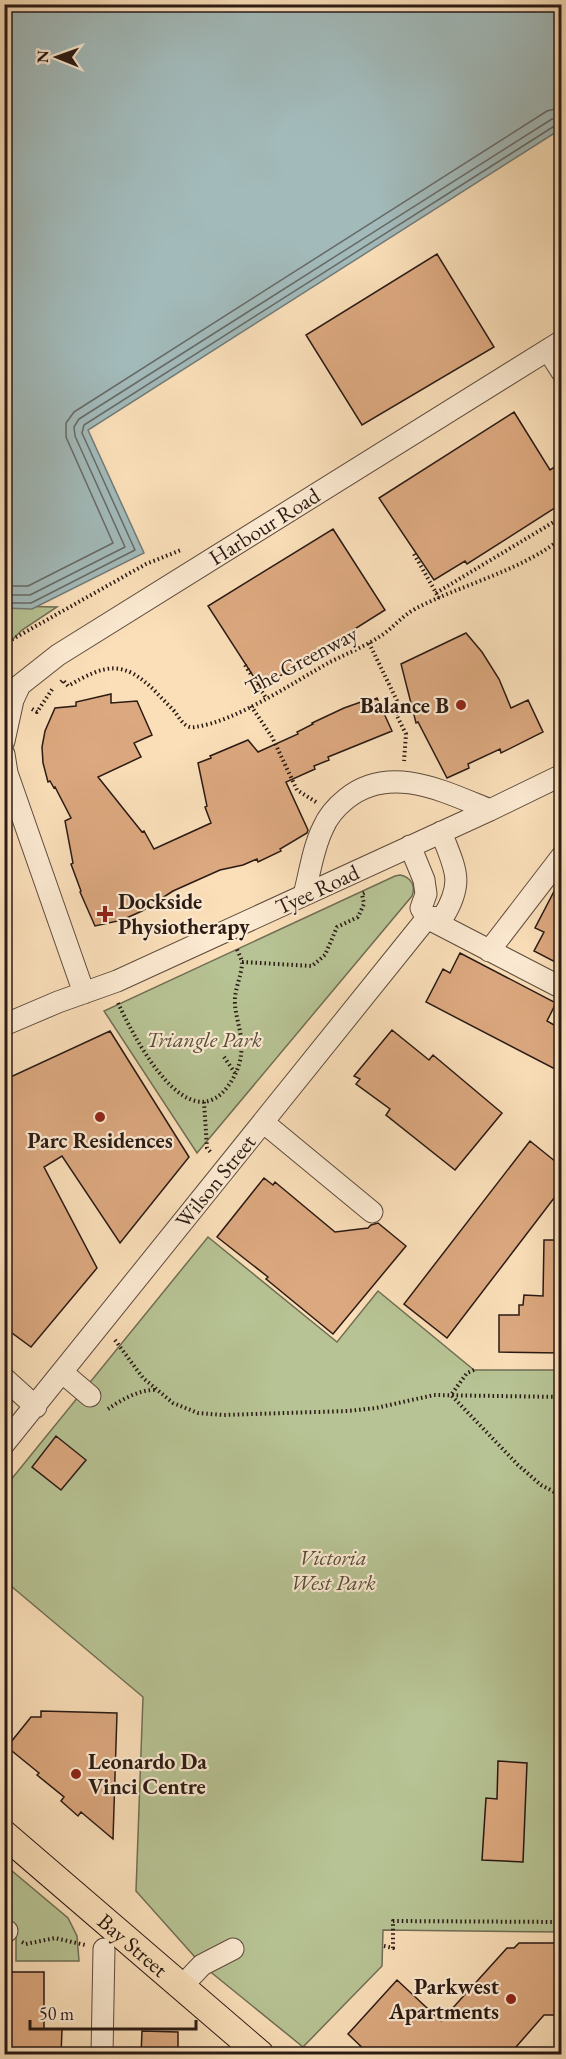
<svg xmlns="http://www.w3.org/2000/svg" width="566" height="2059" viewBox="0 0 566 2059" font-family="'EB Garamond',serif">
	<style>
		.green { fill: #b7c394; stroke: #706e54; stroke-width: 1.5 }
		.water { fill: #a2baba; stroke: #727a78; stroke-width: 1.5 }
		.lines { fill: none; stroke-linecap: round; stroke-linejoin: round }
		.shore { stroke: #666a67; stroke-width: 1.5 }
		.building { fill: #dca87f; stroke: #2a1a14; stroke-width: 1.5 }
		.minor-casing { stroke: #5e4b3d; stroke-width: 23 }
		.major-casing { stroke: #2a1a14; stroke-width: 29 }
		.path { stroke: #2a1a14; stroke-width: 4; stroke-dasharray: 1.5 3; stroke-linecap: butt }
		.minor { stroke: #fcead2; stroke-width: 21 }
		.major { stroke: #fadfb9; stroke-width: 27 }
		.poi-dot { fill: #8f2418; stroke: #fcead2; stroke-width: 2 }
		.labels { text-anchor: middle; stroke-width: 4.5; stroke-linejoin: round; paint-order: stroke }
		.street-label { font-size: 22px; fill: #2a1a14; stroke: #fcead2 }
		.poi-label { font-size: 22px; font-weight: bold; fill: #2a1a14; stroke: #fcead2; text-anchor: end }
		.park-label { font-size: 22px; font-style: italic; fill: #544d3a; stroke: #fcead2 }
	</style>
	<rect width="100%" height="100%" fill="#fadfb9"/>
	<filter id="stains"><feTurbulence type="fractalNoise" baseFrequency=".00333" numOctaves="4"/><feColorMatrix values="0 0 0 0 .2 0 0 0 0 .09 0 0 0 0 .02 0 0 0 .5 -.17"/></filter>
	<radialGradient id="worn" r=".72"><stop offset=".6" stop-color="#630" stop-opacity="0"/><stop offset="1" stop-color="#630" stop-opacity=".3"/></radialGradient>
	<!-- green -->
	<path class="green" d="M5 606 57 607 22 630 5 647Z
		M400 875C411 877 416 886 412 896L197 1153 104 1011 395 876Z
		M208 1237 337 1342 378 1291 474 1370H561V1932L383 1930 382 1966 303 2047 202 1965 136 1891 143 1697 5 1581V1487Z
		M5 1865 68 1918 77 1936 79 1961H16V1927H5Z"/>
	<!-- water -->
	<path class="water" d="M5 4 562 5 561 129 88 430 144 553 32 609 4 608Z"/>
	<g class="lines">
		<!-- shore -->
		<path class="shore" d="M4 586H28L113 543 66 437V423L74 412 547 111 562 107
			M4 595H30L125 547 75 436 74 427 79 419 552 119 562 117
			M4 603H31L135 550 82 433 84 425 556 125 562 124"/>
	</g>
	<!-- building -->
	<path class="building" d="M437 254 494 347 362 425 306 335Z
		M514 412 550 470 561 463V504L467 564 465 561 434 580 379 498Z
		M333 529 385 610 261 688 208 606Z
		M466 633 482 652 499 679 511 708 528 700 543 732 501 753 500 749 468 764 469 768 447 778 418 722 416 723 401 664Z
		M111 694V703L137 701 152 735 134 743 141 757 98 777 142 832 144 831 154 849 211 823 205 807 207 806 198 763 211 758 210 756 248 740 258 752 298 734 297 732 313 724 312 723 344 708 361 702 362 705 377 698 392 731 328 757 329 760 314 766 315 769 286 782 308 830 307 833 280 849 281 851 258 862 257 859 243 865 220 870 173 891 142 911 122 920 95 926 80 892 81 891 71 864 73 863 65 821 71 818 55 787 54 788 50 781 48 782 43 763 42 747 45 731 55 708 76 706V702Z
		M561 878V965L534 951 544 932 535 928Z
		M460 953 556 1003 547 1021 561 1029V1057L555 1069 426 1002 443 969 450 973Z
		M392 1030 429 1060 433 1055 502 1113 455 1170 386 1115 390 1109 356 1084 360 1079 354 1076Z
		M110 1031 189 1157 120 1243 62 1156 44 1167 97 1268 31 1347 4 1327V1080Z
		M530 1141 561 1166V1189L447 1338 404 1304Z
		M264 1178 273 1185 275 1182 335 1232 368 1228 371 1225 378 1223 406 1246 333 1334 266 1279 268 1277 217 1237Z
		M544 1240H561V1353L499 1352V1315H519V1305H523L524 1295 543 1296Z
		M56 1436 86 1460 61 1490 32 1467Z
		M41 1711 117 1713 113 1839 81 1812 78 1816 61 1801 64 1797 37 1775 39 1773 7 1747 31 1717H41Z
		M498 1761 527 1763 523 1862 482 1860 486 1798 497 1799Z
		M519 1943H561V2015H544L509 2055H370L348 2034 397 1980 441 2021 507 1948H514Z
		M4 1972H44V2029H62L61 2055H4Z
		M142 2031 178 2032V2055H141Z"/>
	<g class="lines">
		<!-- minor casing -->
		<g class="minor-casing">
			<path id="minor" d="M548 350 562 372
				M4 741 13 700 20 685 58 655 562 341
				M4 754 7 773 84 993
				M410 846 424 880 426 894 421 908 427 918
				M304 895C310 872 313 848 323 828 328 816 336 807 346 799 390 763 445 792 490 810
				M427 918 562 988
				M489 951 562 856
				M4 1025 58 1002 117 981 490 810 562 775
				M263 1122 372 1212
				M63 1373 90 1396
				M4 1378 36 1407
				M4 1444 427 918 443 917C465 881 455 869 441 832
				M4 1931H7
				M182 1986 202 1965 233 1949
				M102 2054 104 1949"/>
		</g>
		<!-- major casing -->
		<g class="major-casing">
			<g id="major">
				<path id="s1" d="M4 1834 260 2054"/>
			</g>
		</g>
		<!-- path -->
		<path class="path" d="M414 554 439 598
			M436 593 562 517
			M369 643 402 711 396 714 406 734 404 761
			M4 644 146 564 181 550
			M245 665 266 698
			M61 682 63 680 68 686C106 664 123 659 156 692 162 699 169 705 175 712 180 719 185 729 195 727 237 721 292 683 330 662 348 653 366 646 382 635 394 627 402 616 415 609 462 584 519 572 562 538
			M251 706 272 737 297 790 316 802
			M32 709 37 712 53 688
			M242 962 312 966 325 955 337 927 358 917 364 904 362 894 366 892
			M118 1003C131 1031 180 1130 221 1094 231 1085 240 1068 241 1054 244 1037 236 1021 235 1004 234 990 241 978 242 964 242 959 238 952 236 947
			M224 1057 235 1073
			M204 1102 207 1148 212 1154
			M115 1340 143 1378 173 1403 198 1413 223 1415 348 1411 376 1408 434 1395 562 1397
			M474 1370 467 1373 451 1395 518 1465 541 1485 562 1496
			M108 1409C121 1400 140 1389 156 1390
			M22 1942 26 1944 55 1938 85 1945
			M384 1946 393 1948V1921L562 1922"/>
		<!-- minor -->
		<use href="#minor" class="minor"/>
		<!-- major -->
		<use href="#major" class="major"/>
	</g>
	<!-- markers -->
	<g class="poi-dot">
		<circle cx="461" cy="705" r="6"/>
		<path d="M102 905h6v6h6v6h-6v6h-6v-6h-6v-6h6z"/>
		<circle cx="100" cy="1117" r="6"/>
		<circle cx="76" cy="1774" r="6"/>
		<circle cx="511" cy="1999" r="6"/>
	</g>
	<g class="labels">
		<!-- street labels -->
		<g class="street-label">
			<text transform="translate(264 526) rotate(-32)" y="8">Harbour Road</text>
			<text transform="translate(301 660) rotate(-28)" y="8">The Greenway</text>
			<text transform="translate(317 889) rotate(-25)" y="8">Tyee Road</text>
			<text transform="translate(215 1181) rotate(-51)" y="8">Wilson Street</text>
			<text dy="8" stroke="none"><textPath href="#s1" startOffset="170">Bay Street</textPath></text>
		</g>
		<!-- poi labels -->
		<g class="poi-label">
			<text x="449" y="713">Balance B</text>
			<text x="118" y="909" text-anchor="start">Dockside<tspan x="118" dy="25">Physiotherapy</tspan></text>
			<text x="100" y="1148" text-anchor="middle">Parc Residences</text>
			<text x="88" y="1769" text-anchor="start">Leonardo Da<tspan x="88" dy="25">Vinci Centre</tspan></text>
			<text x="499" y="1994">Parkwest<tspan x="499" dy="25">Apartments</tspan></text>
		</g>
		<!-- park labels -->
		<g class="park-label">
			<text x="204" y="1047">Triangle Park</text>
			<text x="333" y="1565">Victoria<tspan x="333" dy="25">West Park</tspan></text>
		</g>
	</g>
	<!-- margin -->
	<rect width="566" height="2059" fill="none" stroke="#fadfb9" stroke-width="24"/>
	<rect x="6" y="6" width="554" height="2047" fill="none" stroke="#2a1a14" stroke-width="3"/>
	<rect x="12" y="12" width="542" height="2035" fill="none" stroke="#2a1a14" stroke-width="1.5"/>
	<!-- north arrow -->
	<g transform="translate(57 57) rotate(271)" stroke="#fcead2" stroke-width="4.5" paint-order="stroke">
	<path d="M0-4.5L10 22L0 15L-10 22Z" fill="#2a1a14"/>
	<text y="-9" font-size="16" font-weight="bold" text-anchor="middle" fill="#2a1a14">N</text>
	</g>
	<!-- scale -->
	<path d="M30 2020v9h166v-9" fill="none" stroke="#2a1a14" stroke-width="3"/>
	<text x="39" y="2020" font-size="18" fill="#2a1a14" stroke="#fcead2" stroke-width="4.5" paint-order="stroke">50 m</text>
	<rect width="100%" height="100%" filter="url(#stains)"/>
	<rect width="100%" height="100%" fill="url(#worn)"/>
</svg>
